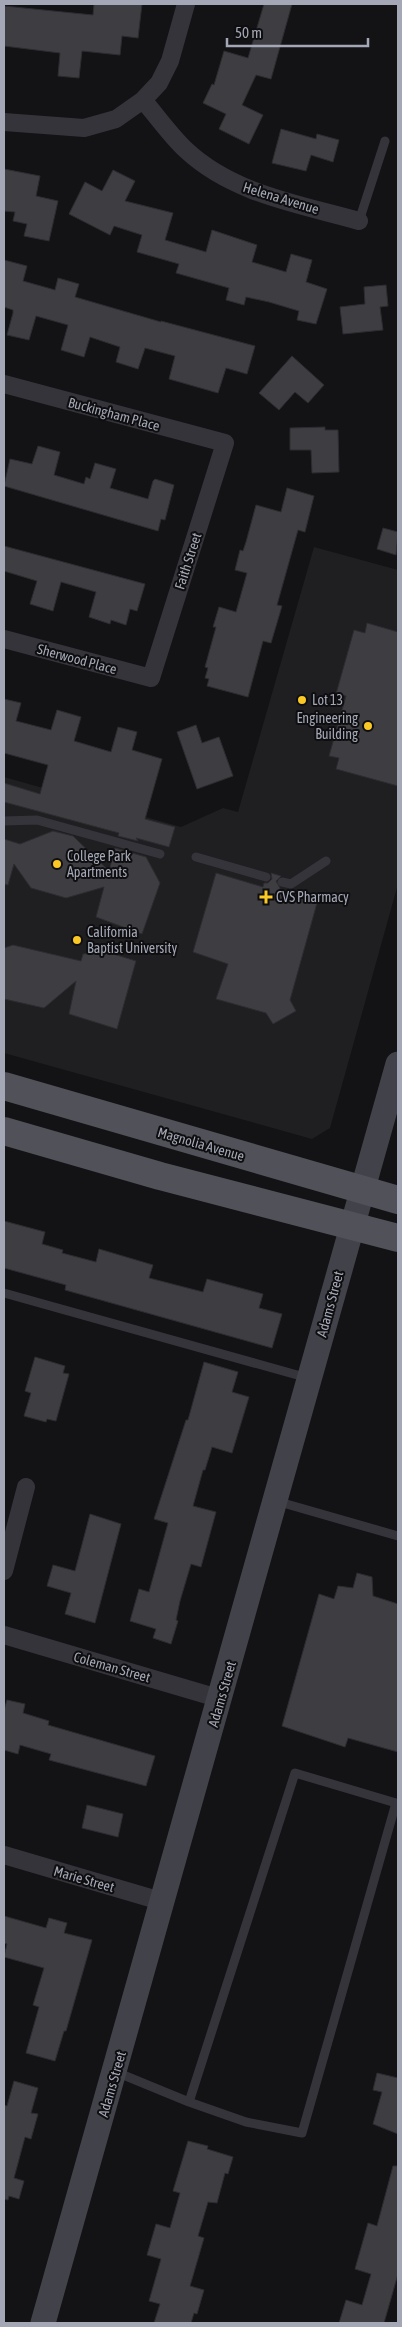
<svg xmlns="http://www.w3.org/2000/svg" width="402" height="2327" viewBox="0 0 402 2327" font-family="'Asap Condensed',sans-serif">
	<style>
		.built { fill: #1f1f22 }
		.building { fill: #3d3d42; stroke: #2d2d31 }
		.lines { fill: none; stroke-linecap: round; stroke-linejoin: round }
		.service { stroke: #34343a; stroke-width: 9 }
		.minor { stroke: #34343a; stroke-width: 18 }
		.secondary { stroke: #42434a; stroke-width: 25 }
		.primary { stroke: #505159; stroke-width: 28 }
		.poi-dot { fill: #fbc925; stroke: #0e0e10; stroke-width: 2 }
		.labels { text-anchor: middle; stroke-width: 4; stroke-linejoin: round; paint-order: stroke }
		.street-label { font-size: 14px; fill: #a4a8b6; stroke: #0e0e10 }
		.poi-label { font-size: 14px; fill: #a4a8b6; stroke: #0e0e10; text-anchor: start }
	</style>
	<rect width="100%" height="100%" fill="#131315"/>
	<!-- built -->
	<path class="built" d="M314 547 398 570V884L330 1128 312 1139 4 1053V777L181 827 223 808 238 812Z"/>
	<!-- building -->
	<path class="building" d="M94 4H142L138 38 122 36 120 55 82 51 79 78 58 76 60 53 4 46V6L93 15Z
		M264 4H292L271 79 256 75 242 105 263 115 249 144 219 129 226 114 203 103 212 84 214 85 224 51 248 58Z
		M281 129 316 139 317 134 339 140 333 162 311 155 306 171 272 163Z
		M4 169 40 176 36 196 58 201 49 241 24 236 27 224 13 221 15 212 4 211Z
		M113 170 135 181 125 201 173 213 165 240 206 252 212 230 257 245 252 262 286 272 291 254 312 260 306 282 327 289 316 324 297 320 299 311 269 302 246 297 244 305 226 300 229 288 176 273 179 264 137 252 142 235 114 226 110 235 69 214 85 182 102 191Z
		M4 260 27 266 23 281 55 290 58 278 79 284 75 297 161 322V321L255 346 247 374 226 368 218 393 169 379 175 356 145 348 138 369 116 362 120 347 90 337 84 357 61 350 68 325 36 316 29 340 7 335 13 313V310L4 307Z
		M386 285 388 306 380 307 383 330 343 334 340 307 365 304 364 287Z
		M292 356 324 385 308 403 295 392 279 410 259 393Z
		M325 427V430H338L339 472 312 473 311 450H290V428Z
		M38 446 60 452 54 475 84 484 86 477 90 479 95 463 116 469 110 488 148 499 153 481 155 479 174 485 165 520 161 519 158 531 4 486 10 459 32 464Z
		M287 488 314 496 305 532 298 530 277 605 282 606 271 643 263 641 248 697 207 686 209 679 205 678 208 668 205 667 216 627H213L219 607 236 612 247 573 235 570 240 550 243 551 246 542 256 505 281 512Z
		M383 528 398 532 396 555 377 549Z
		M4 546 145 584 137 611 130 609 126 625 111 620 110 624 89 617 96 592 61 582 53 611 30 604 37 581 4 571Z
		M367 623 398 632V786L336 769 339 758 329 756 346 696 336 694 354 630 365 633Z
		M4 699 21 703 16 721 51 730 57 710 81 717 74 741 111 752 118 727 137 732 132 750 162 759 145 819 175 827 169 847 136 838 138 841 118 836 119 833 4 802V783L40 794 48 765 4 753Z
		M196 725 202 743 219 737 233 776 197 789 177 732Z
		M53 831 73 836 109 871 115 848 146 857 160 883 142 934 96 917 104 887 66 898 31 888 14 864 8 885 4 884V839L20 844Z
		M216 873 263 887 264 883H268L272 879 271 873 281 876 276 881 280 888 279 892 317 903 290 1000 296 1011 273 1024 266 1013 216 999 228 964 193 952Z
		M13 945 81 961 83 954 92 953 94 948 136 961 117 1029 69 1014 76 981 44 1008 4 999V948Z
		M4 1221 45 1232 42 1244 63 1250 62 1253 96 1262 99 1249 153 1265 149 1278 203 1292 207 1279 263 1294 259 1308 282 1314 272 1348 65 1290 66 1285 4 1268Z
		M35 1357 65 1366 63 1373 69 1374 56 1421 47 1419 46 1422 24 1416 31 1393 25 1391Z
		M204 1362 238 1372 232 1392 249 1397 232 1453 212 1447 205 1470H203L193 1506 216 1512 201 1567 191 1564 180 1601 176 1620 178 1621 171 1644 153 1638 156 1629 130 1621 139 1589 149 1592 168 1523 154 1519 186 1420H188Z
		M90 1514 121 1524 95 1623 65 1614 71 1593 47 1586 53 1565 75 1571Z
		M357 1573 372 1577 373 1596 398 1604V1752L348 1738 345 1747 282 1726 319 1594 334 1599 338 1586 353 1588Z
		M7 1700 25 1704 23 1713 49 1721 48 1725 155 1756 146 1786 49 1760 51 1754 20 1745 18 1754 4 1750V1710Z
		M87 1805 123 1814 118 1837 82 1828Z
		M4 1916 46 1928 49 1918 67 1923 64 1933 92 1940 66 2031H64L55 2061 26 2053 39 2007 33 2005 44 1968 4 1957 7 1944 4 1943Z
		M377 2073 398 2078V2134L373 2124 382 2092 373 2090Z
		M14 2081 38 2088 31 2113 38 2114 31 2139 25 2137 14 2178 24 2181 19 2199 9 2196 8 2200 4 2199V2105L7 2106Z
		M188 2141 208 2146 207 2149 233 2157 228 2174 225 2173 217 2203 208 2202 198 2236 204 2238 190 2286 204 2290 197 2314 194 2313 191 2323H154L160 2304 149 2301 161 2259 147 2255 156 2224 170 2228 180 2193 173 2191Z
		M393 2166H398V2274L384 2323H339L346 2300 362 2305 371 2274 355 2269 368 2223 377 2226Z"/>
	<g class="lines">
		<!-- service -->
		<path class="service" d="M359 221 385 141
			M4 821 37 820 160 854
			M196 857 266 877
			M282 882 291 884 326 861
			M4 1293 308 1378
			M276 1501 398 1536
			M116 2072 189 2102 246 2122 302 2133 396 1803 295 1773 189 2102"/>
		<!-- minor -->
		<path class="minor" d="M143 100 159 83 170 61 186 4
			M4 122 84 128 116 119 143 100C157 116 170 135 186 150 233 194 299 204 359 221
			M4 384 225 443 151 678 4 639
			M4 1571 26 1487
			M4 1635 221 1699
			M4 1855 164 1902"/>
		<!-- secondary -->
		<path class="secondary" d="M43 2323 398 1064"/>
		<!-- primary -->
		<path class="primary" d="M4 1086 398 1200
			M4 1131 160 1176 398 1238"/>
	</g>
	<!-- markers -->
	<g class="poi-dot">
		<circle cx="302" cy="700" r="5"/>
		<circle cx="368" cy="726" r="5"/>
		<circle cx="57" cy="864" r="5"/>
		<path d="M263.5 889.5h5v5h5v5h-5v5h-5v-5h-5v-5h5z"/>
		<circle cx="77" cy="940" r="5"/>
	</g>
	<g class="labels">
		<!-- street labels -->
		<g class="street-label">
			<text transform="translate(281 198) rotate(17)" y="5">Helena Avenue</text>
			<text transform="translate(114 414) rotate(15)" y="5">Buckingham Place</text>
			<text transform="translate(188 561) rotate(-72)" y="5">Faith Street</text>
			<text transform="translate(77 659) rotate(15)" y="5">Sherwood Place</text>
			<text transform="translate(201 1144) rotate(16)" y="5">Magnolia Avenue</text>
			<text transform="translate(330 1304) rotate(-75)" y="5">Adams Street</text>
			<text transform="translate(112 1667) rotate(16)" y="5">Coleman Street</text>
			<text transform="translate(222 1694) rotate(-74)" y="5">Adams Street</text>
			<text transform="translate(84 1879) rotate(16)" y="5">Marie Street</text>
			<text transform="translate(112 2084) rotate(-74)" y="5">Adams Street</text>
		</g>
		<!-- poi labels -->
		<g class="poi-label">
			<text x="312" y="705">Lot 13</text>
			<text x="358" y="723" text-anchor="end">Engineering<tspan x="358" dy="16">Building</tspan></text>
			<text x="67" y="861">College Park<tspan x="67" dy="16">Apartments</tspan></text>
			<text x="276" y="902">CVS Pharmacy</text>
			<text x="87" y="937">California<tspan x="87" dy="16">Baptist University</tspan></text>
		</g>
	</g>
	<!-- border -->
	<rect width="402" height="2327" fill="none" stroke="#a4a8b6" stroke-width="10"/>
	<!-- scale -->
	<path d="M227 38v8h141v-8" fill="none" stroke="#a4a8b6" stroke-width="2.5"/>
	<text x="235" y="38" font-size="15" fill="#a4a8b6" stroke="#0e0e10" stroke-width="4" paint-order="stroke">50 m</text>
</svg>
